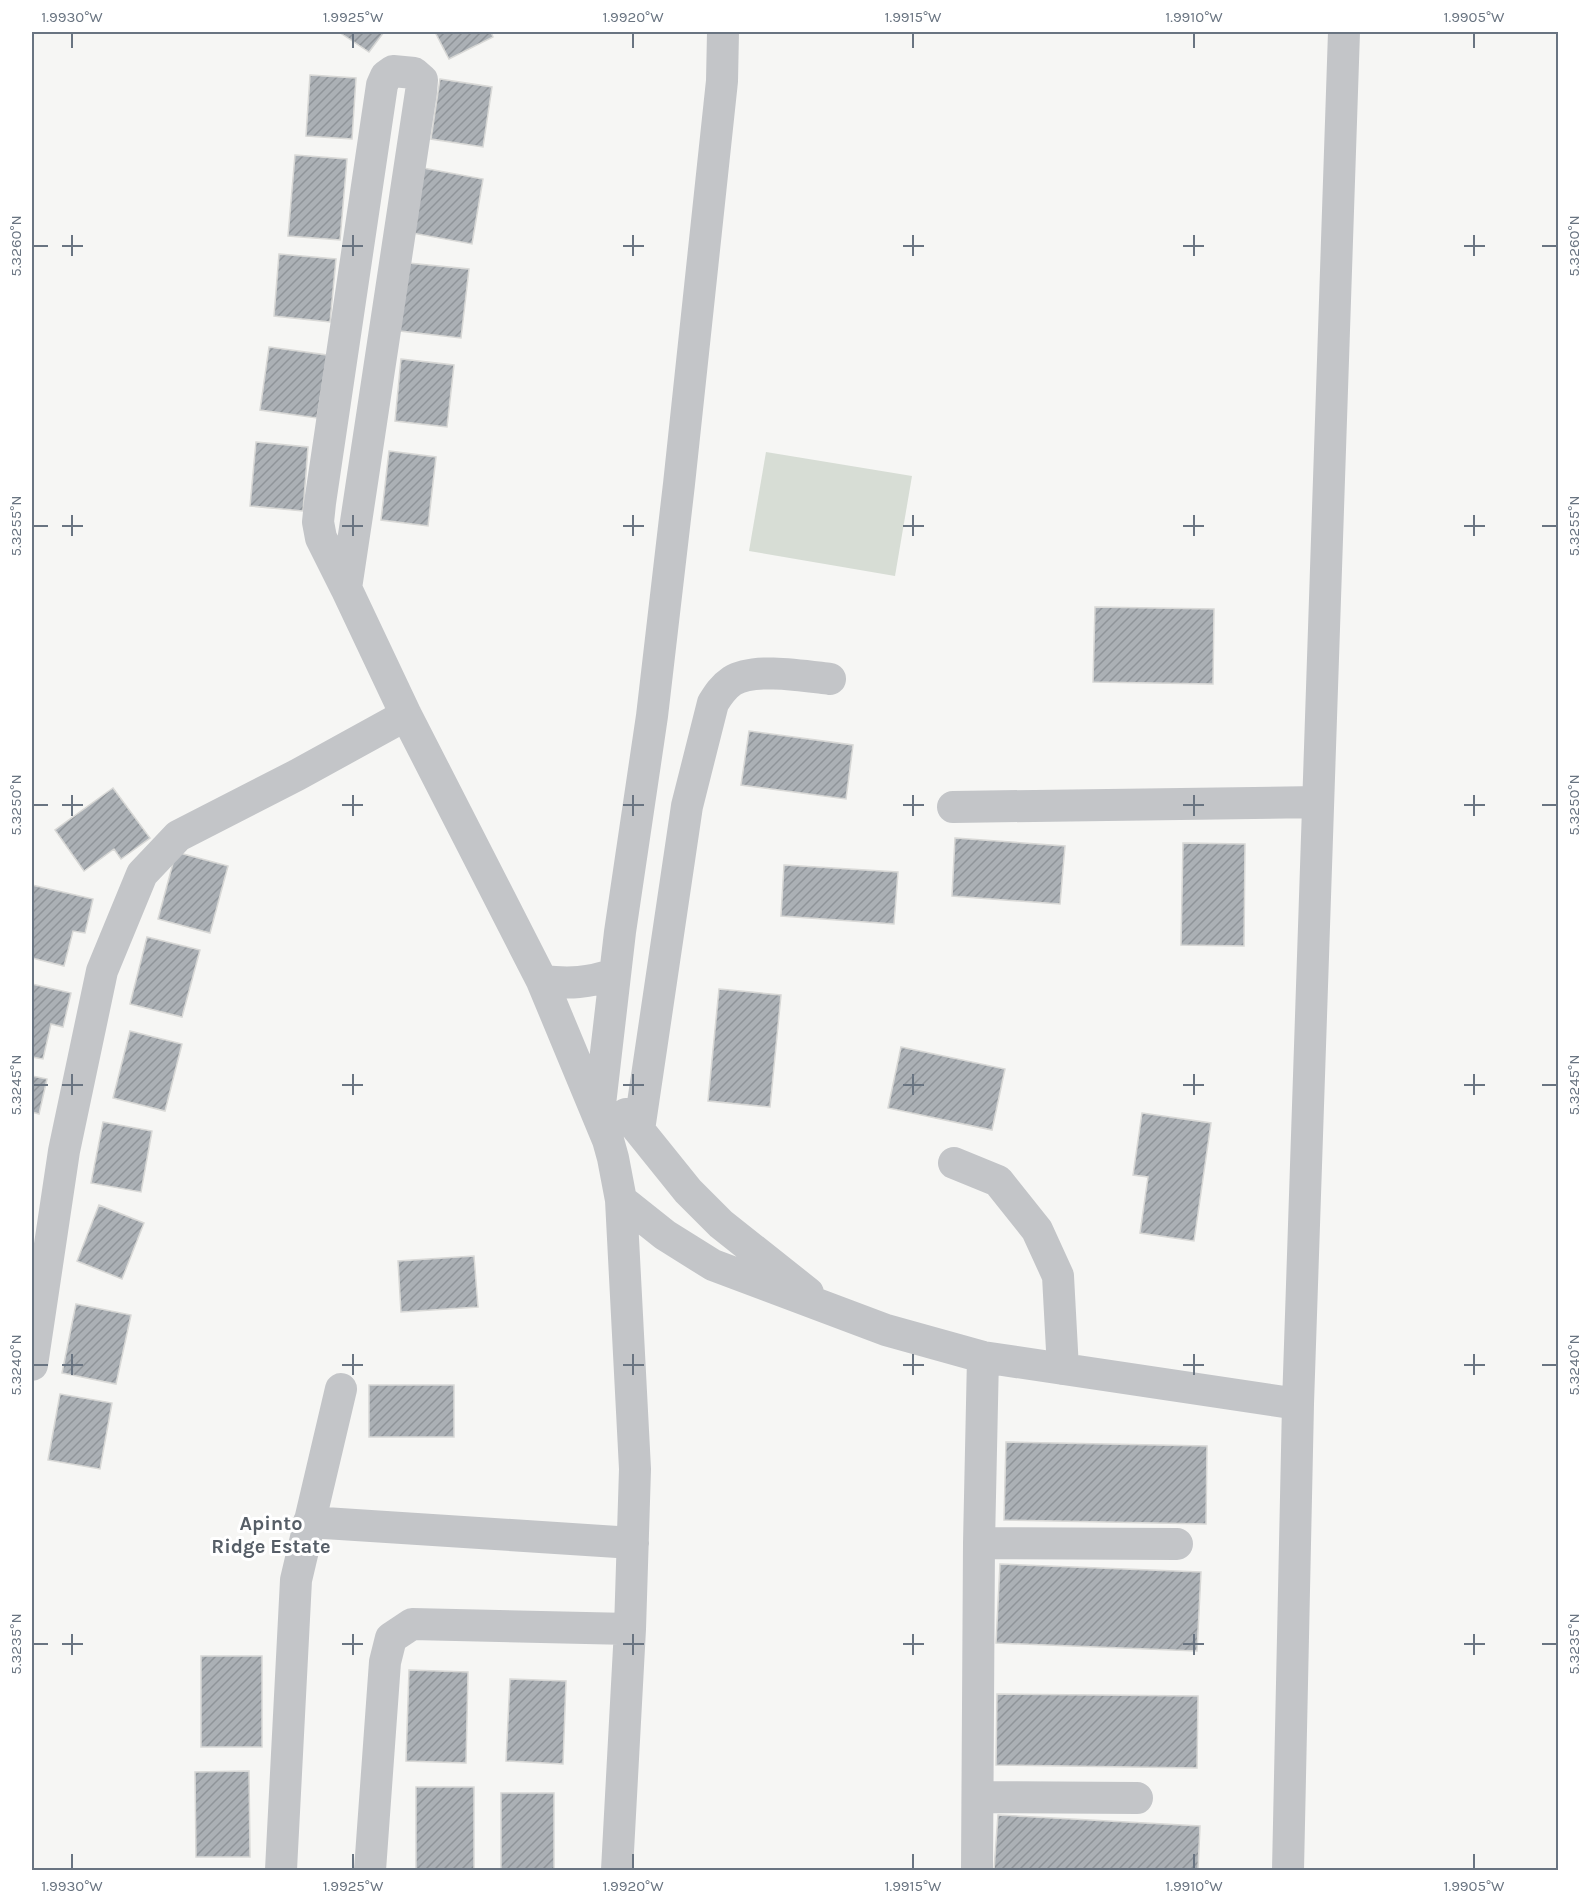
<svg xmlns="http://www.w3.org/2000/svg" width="1590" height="1902" viewBox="0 0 1590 1902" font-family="Karla,sans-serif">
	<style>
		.pitch { fill: #d7ddd5 }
		.building { fill: url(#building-hatch); stroke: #d8d8d6; stroke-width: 1.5 }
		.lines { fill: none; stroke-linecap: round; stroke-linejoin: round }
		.street { stroke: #c3c5c8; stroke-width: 32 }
		.ticks { fill: none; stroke: #697481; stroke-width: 2 }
		.labels { text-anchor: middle; stroke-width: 6; stroke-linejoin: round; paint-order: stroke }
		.neighbourhood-label { font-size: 20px; font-weight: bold; fill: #565e67; stroke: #fff }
		.neatline { fill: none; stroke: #697481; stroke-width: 2 }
		.ticks-label { font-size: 15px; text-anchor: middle; fill: #697481 }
	</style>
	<defs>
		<pattern id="building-hatch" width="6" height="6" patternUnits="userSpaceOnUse" patternTransform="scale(1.5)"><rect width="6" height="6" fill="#abb0b5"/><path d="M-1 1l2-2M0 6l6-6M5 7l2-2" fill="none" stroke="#8f9499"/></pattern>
	</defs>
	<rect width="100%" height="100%" fill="#f6f6f4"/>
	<!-- pitch -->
	<path class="pitch" d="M766 452 912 476 895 576 749 551Z"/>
	<!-- building -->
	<path class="building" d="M339 32H384L369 52Z
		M435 32H491L493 37 449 59Z
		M310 75 356 78 352 139 306 136Z
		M440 79 492 87 483 147 431 139Z
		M295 155 347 159 340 240 288 236Z
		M423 168 483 179 472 244 412 233Z
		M279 254 336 259 330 322 274 316Z
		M408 263 469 269 461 338 400 331Z
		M269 347 327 355 317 418 260 410Z
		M401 359 454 365 447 427 395 421Z
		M256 442 308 447 303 511 250 506Z
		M389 451 436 457 428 526 381 520Z
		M1095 607 1214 609 1213 684 1093 682Z
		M749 731 853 745 846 799 741 785Z
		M113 788 150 838 121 859 114 849 84 871 55 830Z
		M955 838 1065 846 1060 904 952 896Z
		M1183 843 1245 844 1244 946 1181 945Z
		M176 852 228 866 210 933 158 919Z
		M784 865 898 872 894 924 781 916Z
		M32 885 93 899 85 933 73 931 64 966 32 958Z
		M147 937 200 950 182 1017 130 1004Z
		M32 984 71 993 63 1027 51 1024 43 1059 32 1057Z
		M719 989 781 995 770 1107 708 1101Z
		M130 1031 182 1044 165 1111 113 1098Z
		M901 1047 1005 1069 992 1130 888 1108Z
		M32 1076 47 1079 39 1114 32 1112Z
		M1142 1113 1211 1123 1194 1241 1140 1233 1148 1177 1133 1175Z
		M103 1122 152 1131 141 1192 91 1183Z
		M99 1205 144 1223 122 1279 77 1261Z
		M474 1256 478 1307 401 1312 398 1261Z
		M76 1304 131 1315 116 1384 62 1373Z
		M369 1385H454V1437H369Z
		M60 1394 112 1403 100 1469 48 1460Z
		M1006 1442 1207 1446 1206 1524 1004 1520Z
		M1000 1564 1201 1572 1197 1651 996 1643Z
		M201 1656H262V1747H201Z
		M409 1670 468 1672 466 1763 406 1761Z
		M510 1679 566 1681 563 1764 506 1761Z
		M997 1694 1198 1696 1197 1768 996 1765Z
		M249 1771 250 1857H196L195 1772Z
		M416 1787H474V1869H416Z
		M501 1793H554V1870H501Z
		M998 1815 1200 1826 1198 1870H994Z"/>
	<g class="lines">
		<!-- street -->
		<path class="street" d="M346 588 321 538 318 522 320 503 382 85 386 76 393 71 414 73 422 80 421 92 346 588 406 715 542 981 608 1140 613 1158 621 1200 635 1469 630 1629 617 1870
			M953 807 1318 802
			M542 981C570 984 588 983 615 974
			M599 1113 620 932 652 716 679 484 722 81 723 32
			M626 1114 688 1191 721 1224 808 1293
			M639 1130 687 806 713 703C718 695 723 687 732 681 754 667 805 676 830 679
			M954 1163 998 1181 1037 1230 1058 1276 1063 1369
			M621 1200 665 1235 713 1265 886 1330 983 1357 1298 1404
			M32 1365 64 1151 102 971 142 874 178 836 297 775 406 715
			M309 1522 633 1543
			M979 1543 1177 1544
			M978 1797 1137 1798
			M281 1870 296 1580 341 1389
			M370 1870 385 1662 391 1638 412 1624 630 1629
			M977 1870 979 1543 983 1357
			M1288 1870 1298 1404 1344 32"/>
	</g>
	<!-- ticks -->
	<path class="ticks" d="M72 33V48M353 33V48M633 33V48M913 33V48M1194 33V48M1474 33V48M72 235V256M353 235V256M633 235V256M913 235V256M1194 235V256M1474 235V256M33 246H48M62 246H83M342 246H363M623 246H644M903 246H924M1183 246H1204M1464 246H1485M1542 246H1557M72 515V536M353 515V536M633 515V536M913 515V536M1194 515V536M1474 515V536M33 526H48M62 526H83M342 526H363M623 526H644M903 526H924M1183 526H1204M1464 526H1485M1542 526H1557M72 795V816M353 795V816M633 795V816M913 795V816M1194 795V816M1474 795V816M33 805H48M62 805H83M342 805H363M623 805H644M903 805H924M1183 805H1204M1464 805H1485M1542 805H1557M72 1074V1095M353 1074V1095M633 1074V1095M913 1074V1095M1194 1074V1095M1474 1074V1095M33 1085H48M62 1085H83M342 1085H363M623 1085H644M903 1085H924M1183 1085H1204M1464 1085H1485M1542 1085H1557M72 1354V1375M353 1354V1375M633 1354V1375M913 1354V1375M1194 1354V1375M1474 1354V1375M33 1365H48M62 1365H83M342 1365H363M623 1365H644M903 1365H924M1183 1365H1204M1464 1365H1485M1542 1365H1557M72 1634V1655M353 1634V1655M633 1634V1655M913 1634V1655M1194 1634V1655M1474 1634V1655M33 1644H48M62 1644H83M342 1644H363M623 1644H644M903 1644H924M1183 1644H1204M1464 1644H1485M1542 1644H1557M72 1854V1869M353 1854V1869M633 1854V1869M913 1854V1869M1194 1854V1869M1474 1854V1869"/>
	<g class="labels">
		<!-- neighbourhood labels -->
		<g class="neighbourhood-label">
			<text x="271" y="1530">Apinto<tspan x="271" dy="23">Ridge Estate</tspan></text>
		</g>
	</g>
	<!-- border -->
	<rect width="1590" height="1902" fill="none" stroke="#ffffff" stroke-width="66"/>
	<rect x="33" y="33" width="1524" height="1836" class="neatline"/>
	<g class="ticks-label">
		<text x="72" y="22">1.9930°W</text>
		<text x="353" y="22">1.9925°W</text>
		<text x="633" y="22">1.9920°W</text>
		<text x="913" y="22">1.9915°W</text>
		<text x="1194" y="22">1.9910°W</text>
		<text x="1474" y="22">1.9905°W</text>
		<text transform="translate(16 246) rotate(-90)" y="5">5.3260°N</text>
		<text transform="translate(1574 246) rotate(-90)" y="5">5.3260°N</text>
		<text transform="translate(16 526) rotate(-90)" y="5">5.3255°N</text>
		<text transform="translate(1574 526) rotate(-90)" y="5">5.3255°N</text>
		<text transform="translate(16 805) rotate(-90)" y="5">5.3250°N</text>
		<text transform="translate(1574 805) rotate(-90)" y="5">5.3250°N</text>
		<text transform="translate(16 1085) rotate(-90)" y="5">5.3245°N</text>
		<text transform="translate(1574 1085) rotate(-90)" y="5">5.3245°N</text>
		<text transform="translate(16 1365) rotate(-90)" y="5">5.3240°N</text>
		<text transform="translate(1574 1365) rotate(-90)" y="5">5.3240°N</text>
		<text transform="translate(16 1644) rotate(-90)" y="5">5.3235°N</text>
		<text transform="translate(1574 1644) rotate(-90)" y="5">5.3235°N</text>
		<text x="72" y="1891">1.9930°W</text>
		<text x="353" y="1891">1.9925°W</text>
		<text x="633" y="1891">1.9920°W</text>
		<text x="913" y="1891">1.9915°W</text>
		<text x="1194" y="1891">1.9910°W</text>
		<text x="1474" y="1891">1.9905°W</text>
	</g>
</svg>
